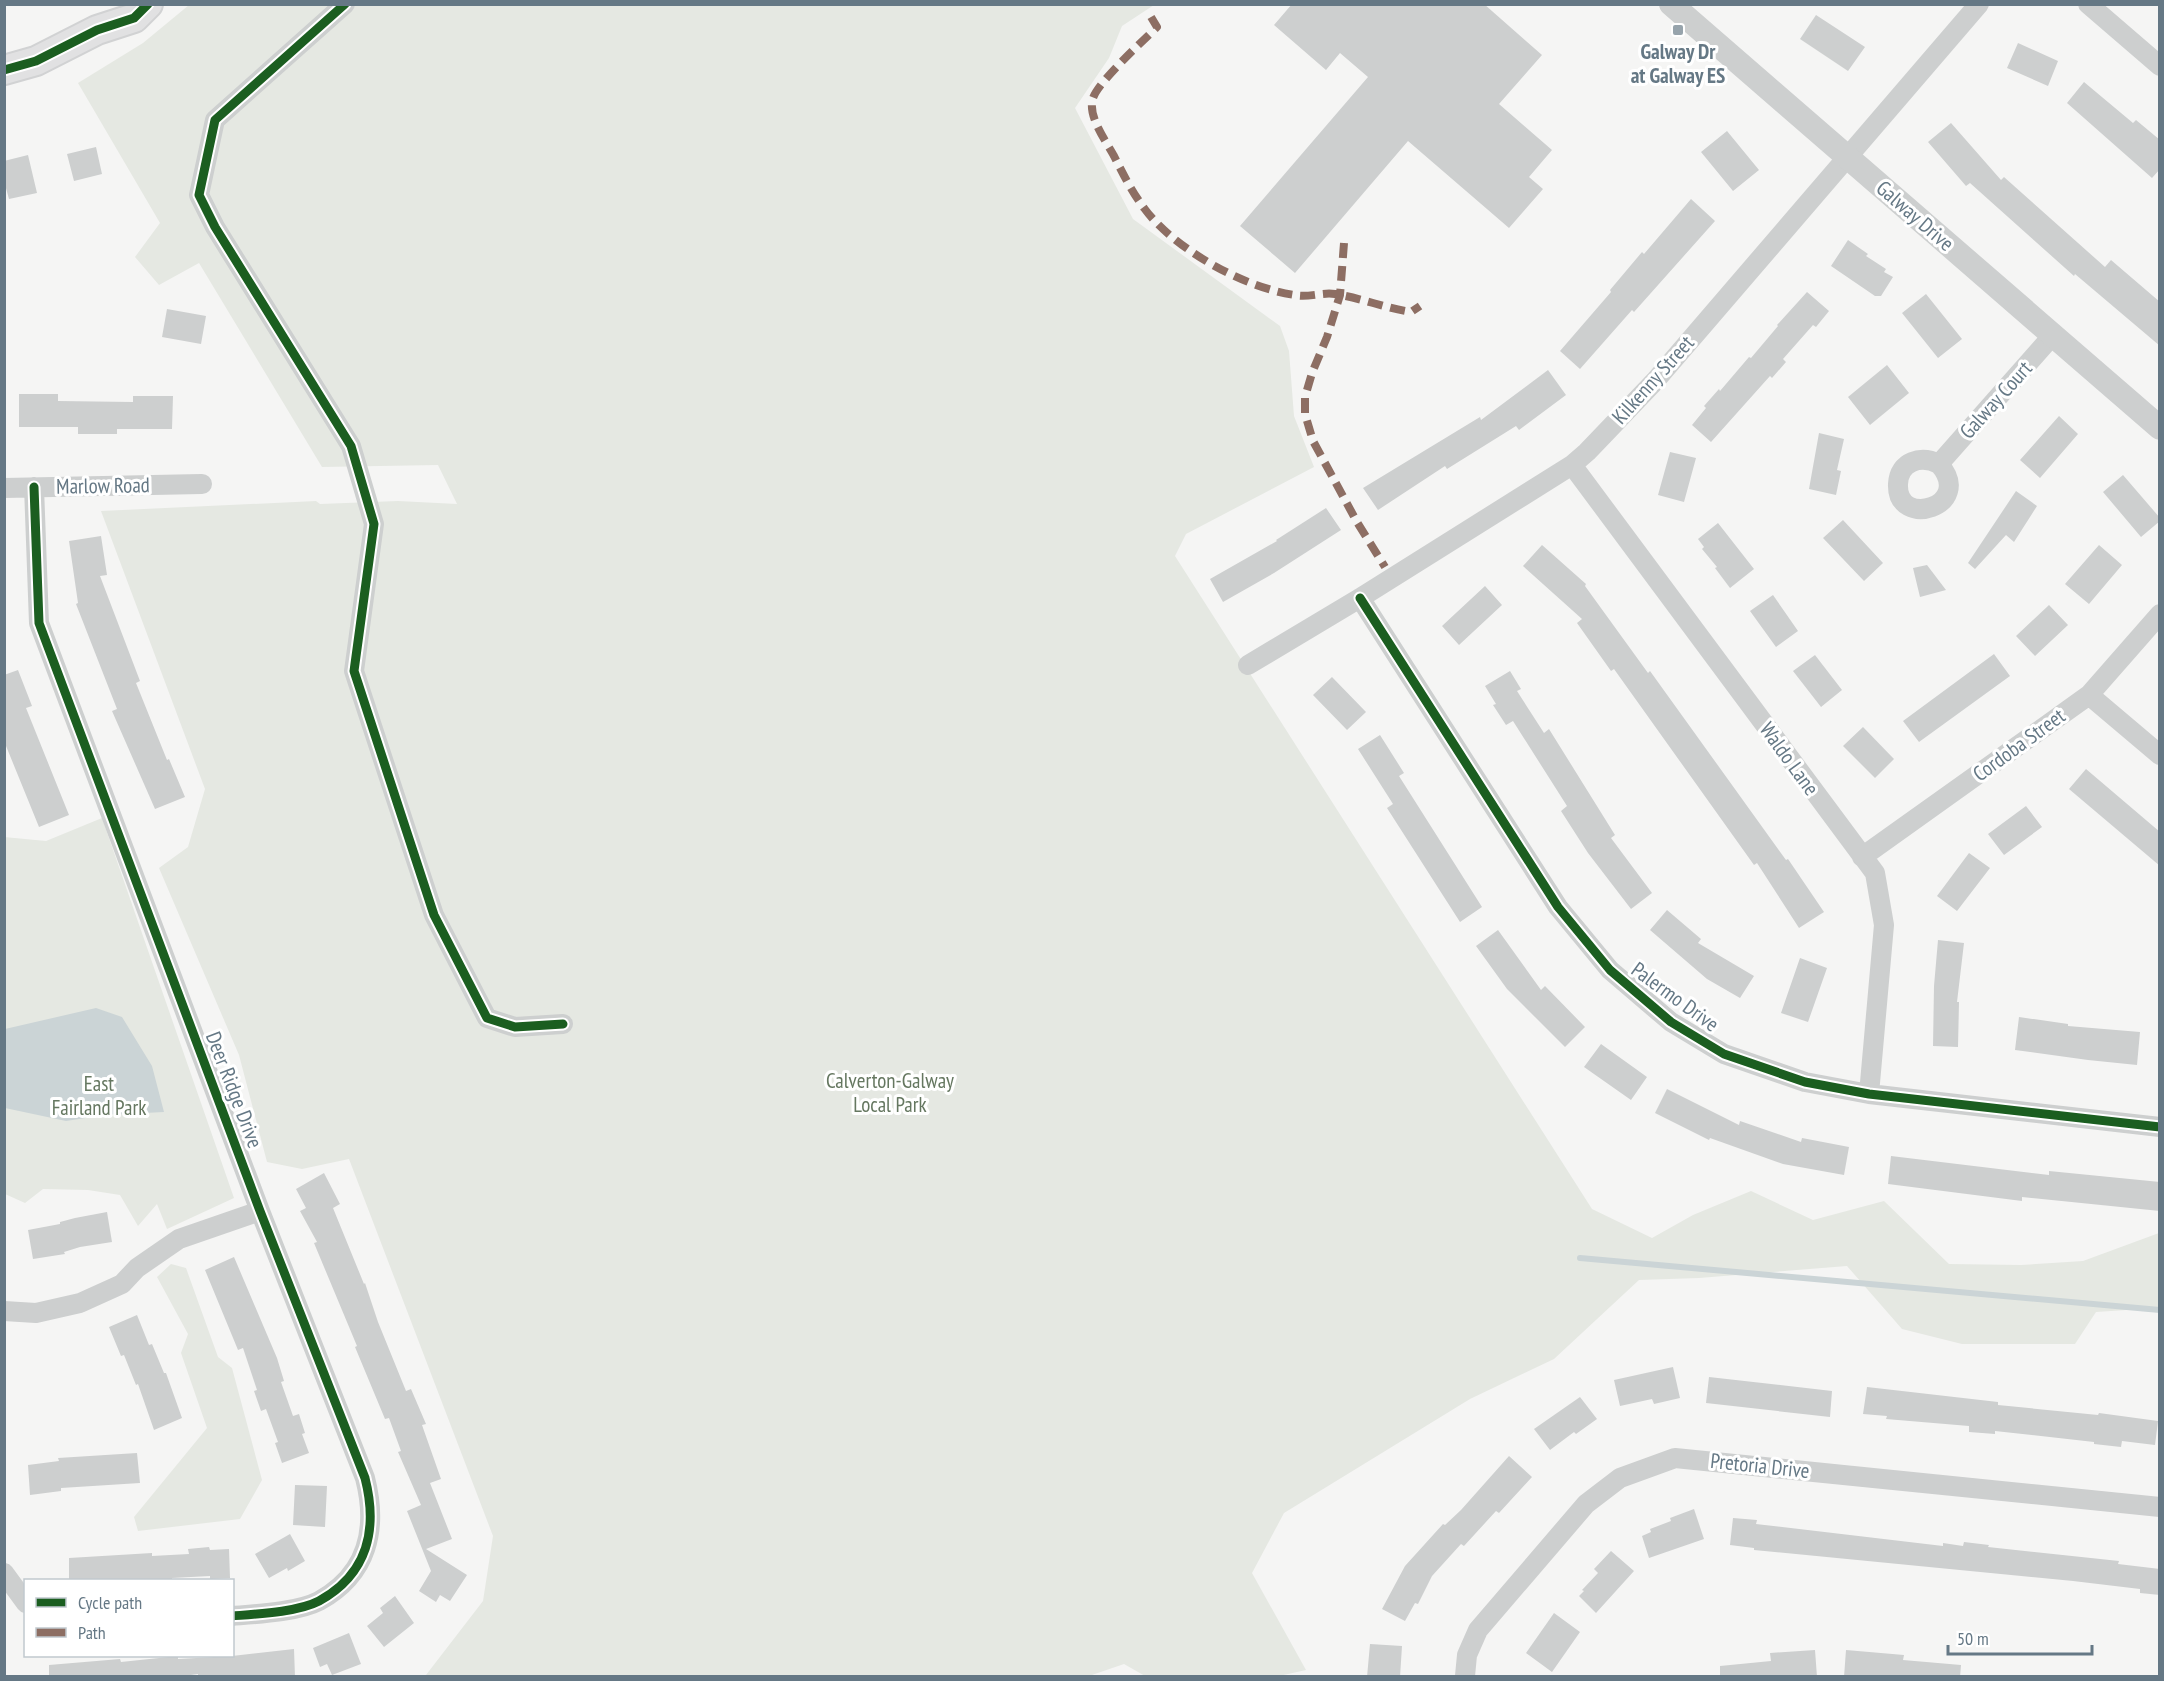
<svg xmlns="http://www.w3.org/2000/svg" width="2164" height="1681" viewBox="0 0 2164 1681" font-family="'PT Sans Narrow',sans-serif">
	<style>
		.green { fill: #e5e8e2 }
		.water { fill: #cbd4d6 }
		.lines { fill: none; stroke-linecap: round; stroke-linejoin: round }
		.stream { stroke: #cbd4d6; stroke-width: 6 }
		.building { fill: #cdcfcf }
		.secondary-casing { stroke: #d1d2d3; stroke-width: 32 }
		.minor { stroke: #cdcfcf; stroke-width: 20 }
		.tertiary { stroke: #cdcfcf; stroke-width: 24 }
		.secondary { stroke: #e1e1e2; stroke-width: 28 }
		.quiet { stroke: #8d6e63; stroke-width: 8; stroke-dasharray: 15 8; stroke-linecap: butt }
		.cycleway-casing { stroke: #fff; stroke-width: 13 }
		.cycleway { stroke: #1b5e20; stroke-width: 9 }
		.poi-dot { fill: #97a4ac; stroke: #fff; stroke-width: 2 }
		.labels { text-anchor: middle; stroke-width: 6; stroke-linejoin: round; paint-order: stroke }
		.poi-label { font-size: 21px; font-weight: bold; fill: #657885; stroke: #fff }
		.street-label { font-size: 21px; fill: #657885; stroke: #fff }
		.park-label { font-size: 21px; fill: #657760; stroke: #fff }
	</style>
	<rect width="100%" height="100%" fill="#f5f5f4"/>
	<!-- green -->
	<path class="green" d="M189 5H1154L1122 26 1109 58 1075 108 1133 219 1280 326 1289 351 1294 416 1314 467 1186 534 1175 556 1592 1209 1652 1238 1693 1215 1751 1191 1813 1220 1884 1201 1949 1264 2021 1265 2083 1261 2159 1233V1312L2156 1308 2096 1312 2075 1344H1962L1902 1329 1847 1266 1699 1278 1639 1280 1554 1359 1470 1399 1284 1513 1252 1573 1306 1670 1279 1676H1145L1124 1664 1089 1676H422L426 1675 483 1601 493 1536 349 1159 302 1169 267 1162 239 1055 159 868 188 847 205 789 101 511 316 501 320 504 398 501 457 504 438 465 322 467 199 263 159 285 135 257 160 223 78 83 143 43Z
		M102 818 234 1198 167 1229 157 1204 138 1226 120 1195 88 1190 43 1189 25 1203 5 1194 4 837 46 841Z
		M171 1264 186 1268 218 1357 232 1368 262 1480 240 1519 138 1531 134 1517 207 1428 181 1353 188 1334 157 1277Z"/>
	<!-- water -->
	<path class="water" d="M96 1008 122 1017 152 1066 164 1112 105 1115 66 1121 5 1108V1029Z"/>
	<g class="lines">
		<!-- stream -->
		<path class="stream" d="M1580 1258 2160 1310"/>
	</g>
	<!-- building -->
	<path class="building" d="M1292 4H1484L1542 55 1499 104 1552 150 1529 177 1543 189 1509 228 1408 141 1295 273 1240 226 1368 77 1340 53 1326 70 1274 25Z
		M1816 15 1865 47 1848 71 1800 39Z
		M2018 43 2058 61 2048 86 2007 68Z
		M2084 82 2133 123 2136 120 2160 140V169L2152 178 2067 103Z
		M1951 123 2001 180 2004 177 2105 267 2111 260 2160 302V346L2075 274 2074 276 1970 183 1966 186 1928 142Z
		M1727 131 1759 170 1733 191 1701 152Z
		M96 147 102 174 74 181 67 154Z
		M28 155 37 193 9 199 4 181V161Z
		M1691 199 1715 221 1634 312 1632 310 1580 369 1560 351 1611 292 1610 290 1642 252 1644 254Z
		M1848 240 1868 254 1866 256 1886 269 1884 272 1893 277 1881 296H1875L1831 266Z
		M1807 292 1829 311 1816 327 1813 325 1783 359 1786 362 1772 378 1770 376 1711 442 1692 425 1706 408 1704 406 1719 389 1720 391 1749 357 1751 358 1778 326 1777 325Z
		M1926 294 1962 339 1938 358 1902 313Z
		M167 309 206 316 201 344 162 337Z
		M1887 365 1909 393 1870 425 1848 397Z
		M1548 370 1566 395 1519 430 1516 426 1447 469 1445 466 1378 510 1363 488 1480 417 1481 420Z
		M19 394H58V401L133 402V396H173L172 429H117V434H78V427H19Z
		M2059 416 2078 434 2040 478 2020 460Z
		M1819 433 1844 439 1837 470 1841 471 1836 495 1809 489Z
		M1670 452 1696 458 1684 502 1658 495Z
		M2123 475 2160 518V521L2141 537 2103 492Z
		M2016 491 2037 506 2014 542 2006 535 1975 569 1968 563Z
		M1326 508 1341 530 1274 573 1223 602 1210 579 1277 541 1276 540Z
		M1843 520 1883 563 1864 581 1823 538Z
		M1718 523 1754 569 1730 588 1715 568 1717 567 1702 549 1704 547 1698 539Z
		M101 536 107 575 100 576 140 681 136 683 167 760 169 759 185 797 155 809 112 711 117 709 76 604 78 603 69 541Z
		M1542 545 1586 584 1585 586 1648 673 1650 671 1786 860 1788 859 1824 912 1799 928 1757 863 1754 865 1614 669 1611 671 1577 623 1582 619 1523 566Z
		M2099 545 2122 565 2089 604 2065 584Z
		M1927 565 1946 590 1920 597 1913 568Z
		M1485 586 1502 605 1459 645 1442 626Z
		M1773 595 1798 631 1776 647 1750 611Z
		M2049 605 2068 625 2035 656 2016 636Z
		M1994 654 2010 676 1919 742 1903 721Z
		M1815 655 1842 690 1821 707 1793 671Z
		M18 670 32 706 26 708 69 815 39 827 4 741V675Z
		M1510 671 1521 689 1517 691 1544 733 1549 729 1615 835 1611 838 1652 893 1631 909 1588 853 1561 811 1567 806 1513 721 1506 725 1493 705 1496 704 1485 686Z
		M1332 677 1366 712 1347 730 1313 695Z
		M1863 727 1894 759 1875 778 1843 746Z
		M1380 735 1404 773 1399 776 1482 907 1460 922 1387 808 1393 804 1358 749Z
		M2086 769 2160 832V866L2069 789Z
		M2026 806 2042 827 2004 855 1988 834Z
		M1969 853 1990 868 1957 911 1937 896Z
		M1667 910 1701 939 1698 943 1754 976 1740 998 1707 979 1650 930Z
		M1498 930 1541 990 1545 986 1585 1027 1565 1047 1507 989 1476 946Z
		M1938 940 1964 943 1957 1002H1959L1958 1047 1933 1046 1934 986Z
		M1800 958 1827 968 1808 1022 1781 1013Z
		M2019 1017 2068 1024V1026L2140 1032 2137 1065 2088 1060 2015 1050Z
		M1601 1044 1647 1077 1631 1100 1584 1067Z
		M1667 1089 1739 1125 1740 1121 1801 1142 1802 1138 1849 1147 1844 1175 1783 1164 1710 1138 1709 1140 1655 1113Z
		M1891 1156 2049 1175V1171L2160 1182V1211L2022 1197V1201L1888 1184Z
		M324 1173 340 1204 333 1208 364 1284 365 1283 378 1322 406 1391 411 1389 426 1424 422 1425 441 1479 430 1483 452 1539 426 1549 467 1575 450 1601 440 1595 436 1602 419 1591 431 1571 407 1511 421 1505 398 1452 401 1451 389 1418 385 1419 355 1347 357 1346 314 1243 317 1242 300 1211 306 1208 296 1189Z
		M107 1212 112 1242 80 1247 64 1252 65 1254 33 1259 28 1230 60 1224V1222L75 1218Z
		M234 1257 277 1358 284 1381 281 1382 293 1416 299 1414 305 1433 302 1434 309 1453 282 1463 275 1443 278 1442 266 1409 261 1411 254 1391 257 1390 243 1348 238 1350 205 1270Z
		M137 1315 149 1345 152 1344 164 1373H166L182 1418 154 1430 138 1384 136 1385 124 1355 121 1356 109 1327Z
		M1673 1367 1680 1398 1654 1404 1652 1399 1620 1406 1614 1380Z
		M1709 1377 1832 1391 1830 1417 1706 1403Z
		M1867 1387 1998 1402V1405L2098 1415 2099 1413 2158 1421 2155 1445 2122 1441 2121 1447 2094 1444V1442L1995 1431V1434L1969 1432V1426L1886 1419 1887 1416 1863 1414Z
		M1580 1397 1597 1419 1576 1434 1574 1432 1550 1450 1534 1429Z
		M137 1453 140 1483 61 1488V1491L30 1495 28 1465 59 1461 58 1458Z
		M1509 1456 1532 1477 1499 1513 1496 1511 1464 1546 1461 1544 1432 1576 1418 1604 1415 1603 1405 1621 1382 1609 1405 1566 1443 1524 1445 1525 1461 1510Z
		M295 1485 327 1486 325 1527 293 1525Z
		M1694 1509 1704 1539 1649 1558 1642 1536 1651 1532 1650 1529 1671 1521 1670 1518Z
		M1733 1518 1757 1520 1756 1524 1943 1546V1543L1963 1546 1964 1542 1989 1545 1988 1547 2119 1561 2118 1564 2160 1569V1595L2140 1593V1589L2073 1581 1754 1550V1548L1730 1545Z
		M290 1534 305 1561 288 1571 287 1568 269 1578 255 1554Z
		M209 1547 210 1550 229 1549 230 1578 210 1579V1576L172 1578V1581H69V1558L152 1553V1556L189 1554 188 1549Z
		M1611 1551 1634 1571 1596 1613 1579 1596 1584 1591 1582 1590 1598 1573 1594 1569Z
		M395 1596 414 1623 384 1647 367 1626 383 1613 380 1608Z
		M1554 1613 1580 1632 1552 1672 1526 1653Z
		M349 1633 361 1664 332 1675 327 1664 320 1667 313 1648Z
		M1370 1644 1402 1646 1400 1677H1367Z
		M294 1649 295 1677H198V1674L177 1677H49V1665L120 1659 121 1662 178 1656V1659L232 1656Z
		M1815 1650 1817 1677H1720V1666L1771 1661 1770 1653Z
		M1846 1650 1904 1655 1903 1660 1961 1665 1960 1677H1844Z"/>
	<g class="lines">
		<!-- secondary casing -->
		<g class="secondary-casing">
			<path id="secondary" d="M4 70 36 61 97 30 134 18 148 4"/>
		</g>
		<!-- minor -->
		<path class="minor" d="M345 4 215 120 199 195 215 227 351 446 374 524 354 671 434 915 487 1018 515 1027 563 1024
			M2088 4 2160 66
			M1939 464C1976 506 1896 530 1898 484 1899 461 1921 455 1939 464L2053 335
			M1572 465 1875 873 1884 925 1869 1094
			M34 487 39 623 260 1211 365 1478C378 1529 368 1574 319 1601 298 1612 257 1614 232 1616
			M4 488 202 484
			M1360 598 1558 907 1610 970 1671 1022 1724 1054 1805 1082 1869 1094 2160 1127
			M1248 665 1360 598 1572 465 1587 452 1655 381 1979 4
			M2089 695 2160 755
			M1862 857 2089 695 2160 614
			M4 1311 36 1313 80 1303 122 1284 137 1268 179 1239 260 1211
			M4 1573 26 1603
			M1465 1676 1467 1655 1478 1630 1586 1504 1620 1478 1675 1458 2160 1507"/>
		<!-- tertiary -->
		<path class="tertiary" d="M1671 4 2160 428"/>
		<!-- secondary -->
		<use href="#secondary" class="secondary"/>
		<!-- quiet -->
		<path class="quiet" d="M1151 17 1157 27C1143 41 1099 81 1093 98 1087 116 1106 141 1114 156 1123 174 1132 192 1144 208 1174 249 1244 288 1295 295 1308 298 1322 292 1335 294 1361 298 1385 308 1411 312L1420 306
			M1344 243 1340 295 1327 337 1312 373 1305 397V414L1313 441 1357 522 1385 567"/>
		<!-- cycleway casing -->
		<g class="cycleway-casing">
			<path id="cycleway" d="M345 4 215 120 199 195 215 227 351 446 374 524 354 671 434 915 487 1018 515 1027 563 1024
				M4 70 36 61 97 30 134 18 148 4
				M34 487 39 623 260 1211 365 1478C378 1529 368 1574 319 1601 298 1612 257 1614 232 1616
				M1360 598 1558 907 1610 970 1671 1022 1724 1054 1805 1082 1869 1094 2160 1127"/>
		</g>
		<!-- cycleway -->
		<use href="#cycleway" class="cycleway"/>
	</g>
	<!-- markers -->
	<rect class="poi-dot" x="1672" y="24" width="12" height="12" rx="3"/>
	<g class="labels">
		<!-- poi labels -->
		<g class="poi-label">
			<text x="1678" y="59">Galway Dr<tspan x="1678" dy="24">at Galway ES</tspan></text>
		</g>
		<!-- street labels -->
		<g class="street-label">
			<text transform="translate(1915 216) rotate(41)" y="7">Galway Drive</text>
			<text transform="translate(1653 380) rotate(-48)" y="7">Kilkenny Street</text>
			<text transform="translate(1996 400) rotate(-48)" y="7">Galway Court</text>
			<text transform="translate(103 486) rotate(-1)" y="7">Marlow Road</text>
			<text transform="translate(2019 745) rotate(-36)" y="7">Cordoba Street</text>
			<text transform="translate(1789 759) rotate(54)" y="7">Waldo Lane</text>
			<text transform="translate(1675 997) rotate(36)" y="7">Palermo Drive</text>
			<text transform="translate(234 1090) rotate(69)" y="7">Deer Ridge Drive</text>
			<text transform="translate(1760 1466) rotate(6)" y="7">Pretoria Drive</text>
		</g>
		<!-- park labels -->
		<g class="park-label">
			<text x="890" y="1088">Calverton-Galway<tspan x="890" dy="24">Local Park</tspan></text>
			<text x="99" y="1091">East<tspan x="99" dy="24">Fairland Park</tspan></text>
		</g>
	</g>
	<!-- border -->
	<rect width="2164" height="1681" fill="none" stroke="#657885" stroke-width="12"/>
	<!-- legend -->
	<rect x="24" y="1579" width="210" height="78" fill="#ffffff" stroke="#c1c9ce" stroke-width="1.5"/>
	<rect x="36" y="1598" width="30" height="9" fill="#1b5e20" stroke="#c1c9ce" stroke-width="1.5"/>
	<text x="78" y="1609" font-size="18" fill="#657885">Cycle path</text>
	<rect x="36" y="1628" width="30" height="9" fill="#8d6e63" stroke="#c1c9ce" stroke-width="1.5"/>
	<text x="78" y="1639" font-size="18" fill="#657885">Path</text>
	<!-- scale -->
	<path d="M1948 1645v9h144v-9" fill="none" stroke="#657885" stroke-width="3"/>
	<text x="1957" y="1645" font-size="18" fill="#657885" stroke="#ffffff" stroke-width="4.5" paint-order="stroke">50 m</text>
</svg>
